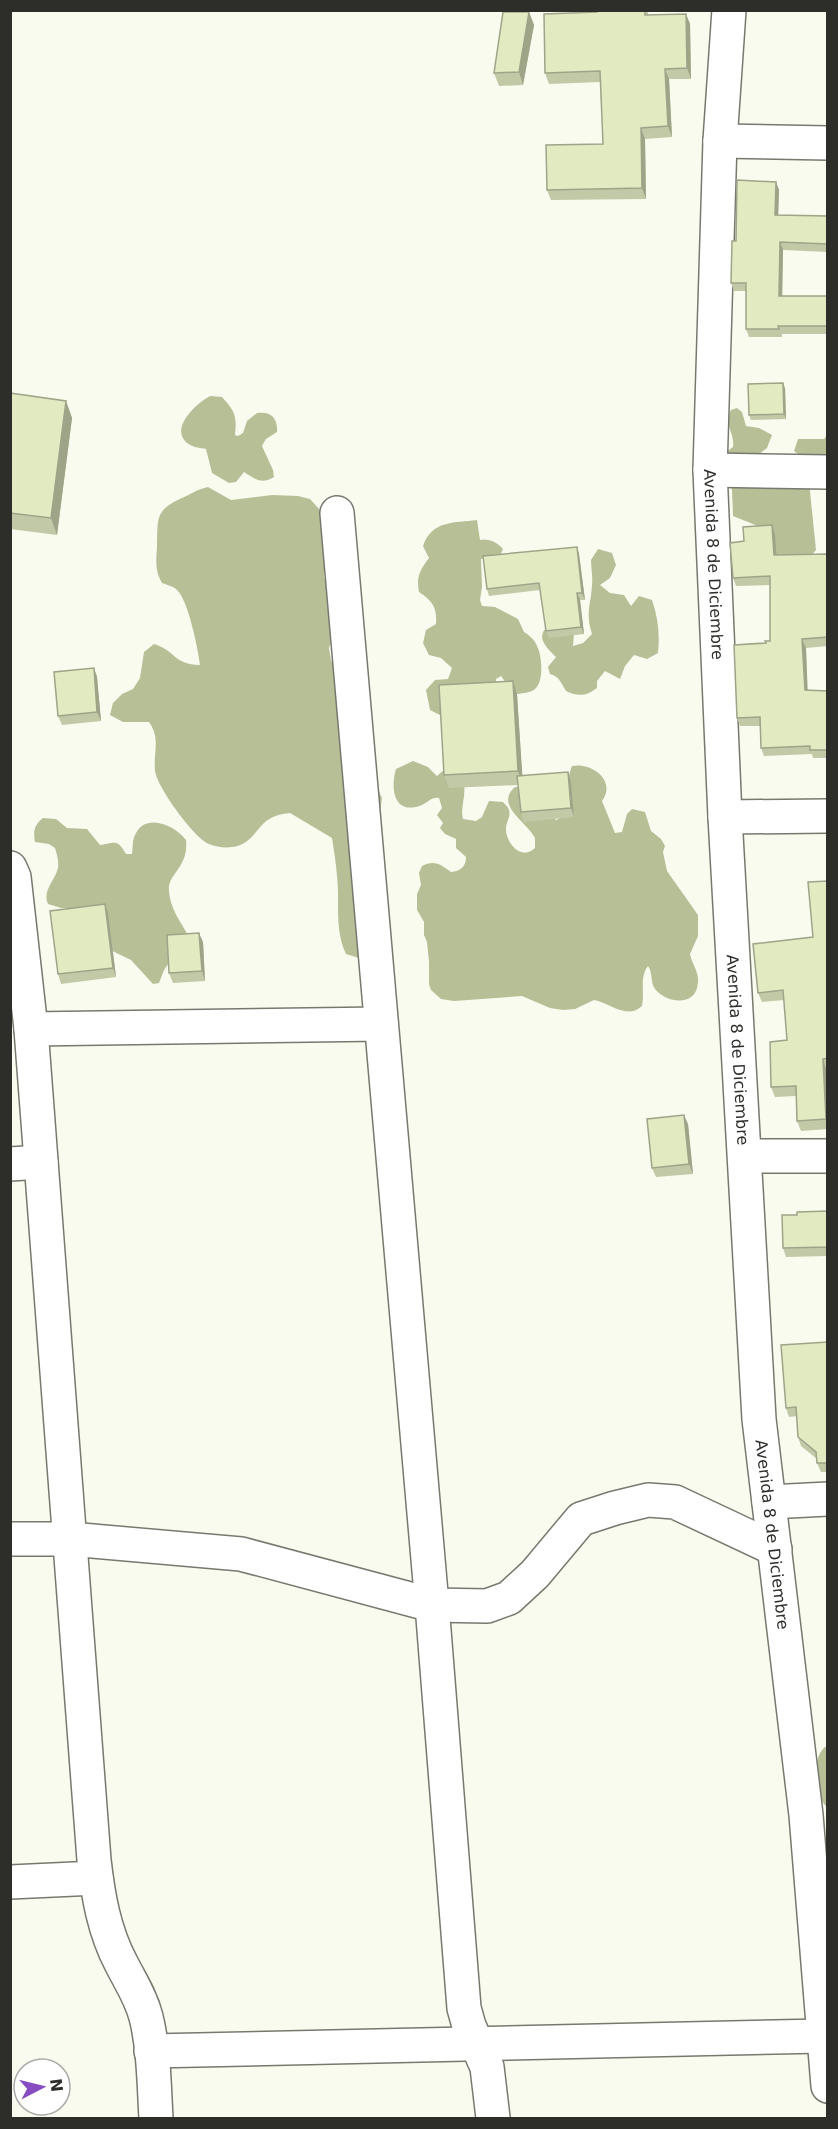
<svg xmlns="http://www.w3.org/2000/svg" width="838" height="2129" viewBox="0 0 838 2129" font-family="'DejaVu Sans',sans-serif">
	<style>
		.forest { fill: #b7bf97 }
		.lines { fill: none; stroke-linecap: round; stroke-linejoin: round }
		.minor-casing { stroke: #77796f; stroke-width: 36 }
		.minor { stroke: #fff; stroke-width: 33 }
		.wall { fill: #c2c9a7 }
		.shaded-wall { fill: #9ea488 }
		.building { fill: #e2eac2; stroke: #9ea488; stroke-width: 1.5 }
		.labels { text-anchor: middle; stroke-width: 4.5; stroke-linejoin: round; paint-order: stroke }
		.street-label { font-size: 16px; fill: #2d2e2a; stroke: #fff }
	</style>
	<rect width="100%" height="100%" fill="#f9fbef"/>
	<!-- forest -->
	<path class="forest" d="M210 396 222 397C235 411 237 416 235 435L238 436 243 433 247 421 257 413C271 411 278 418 277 432L266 439 262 446 273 470 274 477C261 485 255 479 244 472L236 482 229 483 212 473 206 449C200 448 192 447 187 443 169 428 197 403 210 396Z
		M737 408 742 412 746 426 759 428 772 435 767 448 750 461 809 482 816 550 787 584 765 529 733 516 732 490 722 455 733 447C735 432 723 425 731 410Z
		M827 435V460H806L794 451 798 439H824Z
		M208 487 231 500 272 495 298 496 310 499 319 509 325 522 324 577 329 589 333 635 329 648 331 660 337 672 370 773 382 798 359 958 346 954C334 929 340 902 337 876 336 863 334 851 332 838L290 813C280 814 272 816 264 823 254 833 248 846 232 847 225 848 216 847 209 844 194 838 157 787 155 771 153 752 161 739 149 722H123L110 715 113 703 122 694 133 689 140 678 144 652 154 644C175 650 174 665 200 665 198 649 188 598 176 589 172 586 167 585 162 583 155 571 156 561 157 547 158 520 154 510 182 498 191 494 198 489 208 487Z
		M477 520 480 540C488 538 497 542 503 549L500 556 487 557 481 559 482 587 480 600 482 606 495 607 518 619 524 632C529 635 535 640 537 646 542 656 544 679 536 688 531 693 524 693 517 694L509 687 501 676 496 679V686L442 716 430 710 426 690 435 680 448 679 452 668 441 658 429 655 423 643 426 630 436 624C437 608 433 601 419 592 416 577 420 570 429 558L423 546C432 520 454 523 477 520Z
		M598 549 612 553 616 565 610 578 600 585 610 593 624 595 631 606 639 596 652 600C658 617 660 635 658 653L647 659 634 655 625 666 620 679 605 671 597 681V688C586 696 579 697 566 691 561 683 560 677 550 674L548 667 556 657C546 647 535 637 548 626L574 633 573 646 583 643 592 634C585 613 591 605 592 585 593 577 591 568 591 560Z
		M413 761 428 767 437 776 445 769 464 785C466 796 460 809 463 819L476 821 482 817 489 801 503 802C505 805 508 806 509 810 511 817 506 822 506 829 506 844 522 861 535 848V838C527 822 494 805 515 787H521L556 820 562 817 566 784 572 766C592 762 617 781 602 801L615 833 622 832 627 814 632 809 645 812 651 831 661 839 665 846 663 852 667 871 698 915V936L690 954C692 964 699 972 698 982 697 1007 667 1004 655 989 650 982 653 973 648 966 639 978 645 992 642 1006 627 1020 610 1003 594 1000L575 1009 563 1010 550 1008 522 996 454 1001 441 999 431 990 429 984V962L427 942 424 935V922L417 910V894L421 885 419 873 422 866C434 859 442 865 451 872 460 871 466 867 466 857L456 848V839L445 834 440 828 443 823 437 815 442 808 439 798C431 797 429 802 422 805 394 816 390 789 396 769Z
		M43 818 56 819 67 828 87 829 100 845C115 843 117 838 126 854H132C133 848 132 841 135 835 145 812 175 825 186 840 189 868 167 874 169 891 170 908 180 921 188 935L164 970 159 983 153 984 131 960 100 945 81 908H61L48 904C42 890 55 881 58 868 59 862 57 854 55 848L49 844 35 842C33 832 34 825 43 818Z
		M827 1746V1807C814 1797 811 1753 827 1746Z"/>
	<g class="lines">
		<!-- minor casing -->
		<g class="minor-casing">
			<g id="minor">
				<path id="s1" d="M729 10 720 141 710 470 725 817 759 1419 806 1815 828 2086"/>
				<path d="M720 141 828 143"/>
				<path d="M710 470 828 472"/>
				<path d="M337 513 432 1605 464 2008 469 2026 487 2067 493 2118"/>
				<path d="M725 817 828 816"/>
				<path d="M10 868 14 877 31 1029 94 1860C98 1895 104 1931 121 1963 130 1981 141 1997 146 2017 154 2049 154 2085 156 2118"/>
				<path d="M31 1029 381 1024"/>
				<path d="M745 1156H828"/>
				<path d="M10 1164 41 1162"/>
				<path d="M769 1502 828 1499"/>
				<path d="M10 1539H70L241 1554 432 1605 487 1606 509 1598 535 1574 581 1519 615 1508 648 1500 675 1502 775 1549"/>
				<path d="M10 1882 96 1878"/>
				<path d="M151 2051 823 2036"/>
			</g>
		</g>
		<!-- minor -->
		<use href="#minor" class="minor"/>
	</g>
	<!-- wall -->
	<path class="wall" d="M648 10V15L686 14 690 24 691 79H669L672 137 645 139 646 199 551 200 547 190 603 144 600 82 549 84 545 73Z
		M529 12 534 25 523 85 499 86 494 73Z
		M776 182 779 190 778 215 828 216V252L783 250 782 296H828V334H782V337H749L746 329V291H734L731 283 736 241Z
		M785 388 786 419 751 420 749 415Z
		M10 393 66 401 72 418 57 535 10 529Z
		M772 525 775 534 776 555 828 554V646L806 648 807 690 828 691V758H813L812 754 764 756 761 748V726H740L737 718 766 643 770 641V585L736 586 733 578 744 541Z
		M577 547 579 554 585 600H580L584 634 549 638 546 631 540 590 489 596 487 589Z
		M94 668 97 677 101 721 62 725 58 716Z
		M513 681 517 694 522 776 568 772 571 782 574 817 524 822 521 812 518 785 449 788 444 775Z
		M828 881V1068L826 1069 828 1129 801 1131 797 1121 796 1096 775 1097 771 1087 787 1040 784 1000 762 1002 758 993 813 937Z
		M108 913 116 977 61 984 58 974Z
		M203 942 205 981 173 983 169 973Z
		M688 1124 693 1174 656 1177 652 1168Z
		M828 1211V1256L786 1257 783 1248 797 1215Z
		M828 1342V1472H821L817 1463V1459L801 1446 798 1437 797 1416 789 1417 786 1408Z"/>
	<!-- shaded-wall -->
	<path class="shaded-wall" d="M529 12 534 25 523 85 519 72Z
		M686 14 690 24 691 79 687 68Z
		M665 69 669 79 672 137 668 126Z
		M641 128 645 139 646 199 642 188Z
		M776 182 779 190 778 223 775 215Z
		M780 242 783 250 782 304 779 296Z
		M783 383 785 388 786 419 784 414Z
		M66 401 72 418 57 535 51 518Z
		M772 525 775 534 777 563 774 555Z
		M577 547 579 554 585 600 582 593Z
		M577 593 580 600 584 634 581 627Z
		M802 639 806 648 808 698 805 690Z
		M94 668 97 677 101 721 97 712Z
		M513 681 517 694 523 785 518 771Z
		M568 772 571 782 574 817 571 808Z
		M105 904 108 913 116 977 113 968Z
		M199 933 203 942 205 981 202 971Z
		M823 1059 826 1069 828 1124 826 1119Z
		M684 1115 688 1124 693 1174 689 1164Z"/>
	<!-- building -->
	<path class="building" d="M597 10H645V15L686 14 687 68 665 69 668 126 641 128 642 188 547 190 546 145 603 144 600 71 545 73 544 14 597 12Z
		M503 12H529L519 72 494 73Z
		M737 180 776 182 775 215 828 216V244L780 242 779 296H828V326H778L779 329H746V283H731L732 241H736Z
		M783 383 784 414 749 415 748 384Z
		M10 393 66 401 51 518 10 513Z
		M772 525 774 555 828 554V637L802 639 805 690 828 691V750H810V746L761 748 760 717 737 718 734 645 766 643 765 641H770V576L733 578 730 543 744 541 743 527Z
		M577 547 582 593H577L581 627 546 631 539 583 487 589 483 556Z
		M94 668 97 712 58 716 54 672Z
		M513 681 518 771 444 775 439 685Z
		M568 772 571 808 521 812 517 776Z
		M828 881V1058L823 1059 826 1119 797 1121 796 1086 771 1087 770 1042 787 1040 783 990 758 993 753 944 813 937 808 882Z
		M105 904 113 968 58 974 50 911Z
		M199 933 202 971 169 973 167 935Z
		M684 1115 689 1164 652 1168 647 1119Z
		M828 1211V1247L783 1248 782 1215H797V1212Z
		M828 1342V1463H817L816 1452 798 1437 796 1407 786 1408 781 1345Z"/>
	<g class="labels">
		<!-- street labels -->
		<g class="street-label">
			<text dy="6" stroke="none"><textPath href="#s1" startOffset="555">Avenida 8 de Diciembre</textPath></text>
			<text dy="6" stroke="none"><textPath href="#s1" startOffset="1041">Avenida 8 de Diciembre</textPath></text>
			<text dy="6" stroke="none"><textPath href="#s1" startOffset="1527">Avenida 8 de Diciembre</textPath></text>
		</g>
	</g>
	<!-- border -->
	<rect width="838" height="2129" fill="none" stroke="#2d2e2a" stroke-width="24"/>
	<!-- north arrow -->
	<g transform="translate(42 2087) rotate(83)"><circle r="28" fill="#ffffff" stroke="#ababaa" stroke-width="1.5"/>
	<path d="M0-4.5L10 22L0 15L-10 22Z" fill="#874cc2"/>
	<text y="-9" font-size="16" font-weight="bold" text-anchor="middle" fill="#2d2e2a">N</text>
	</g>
</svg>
